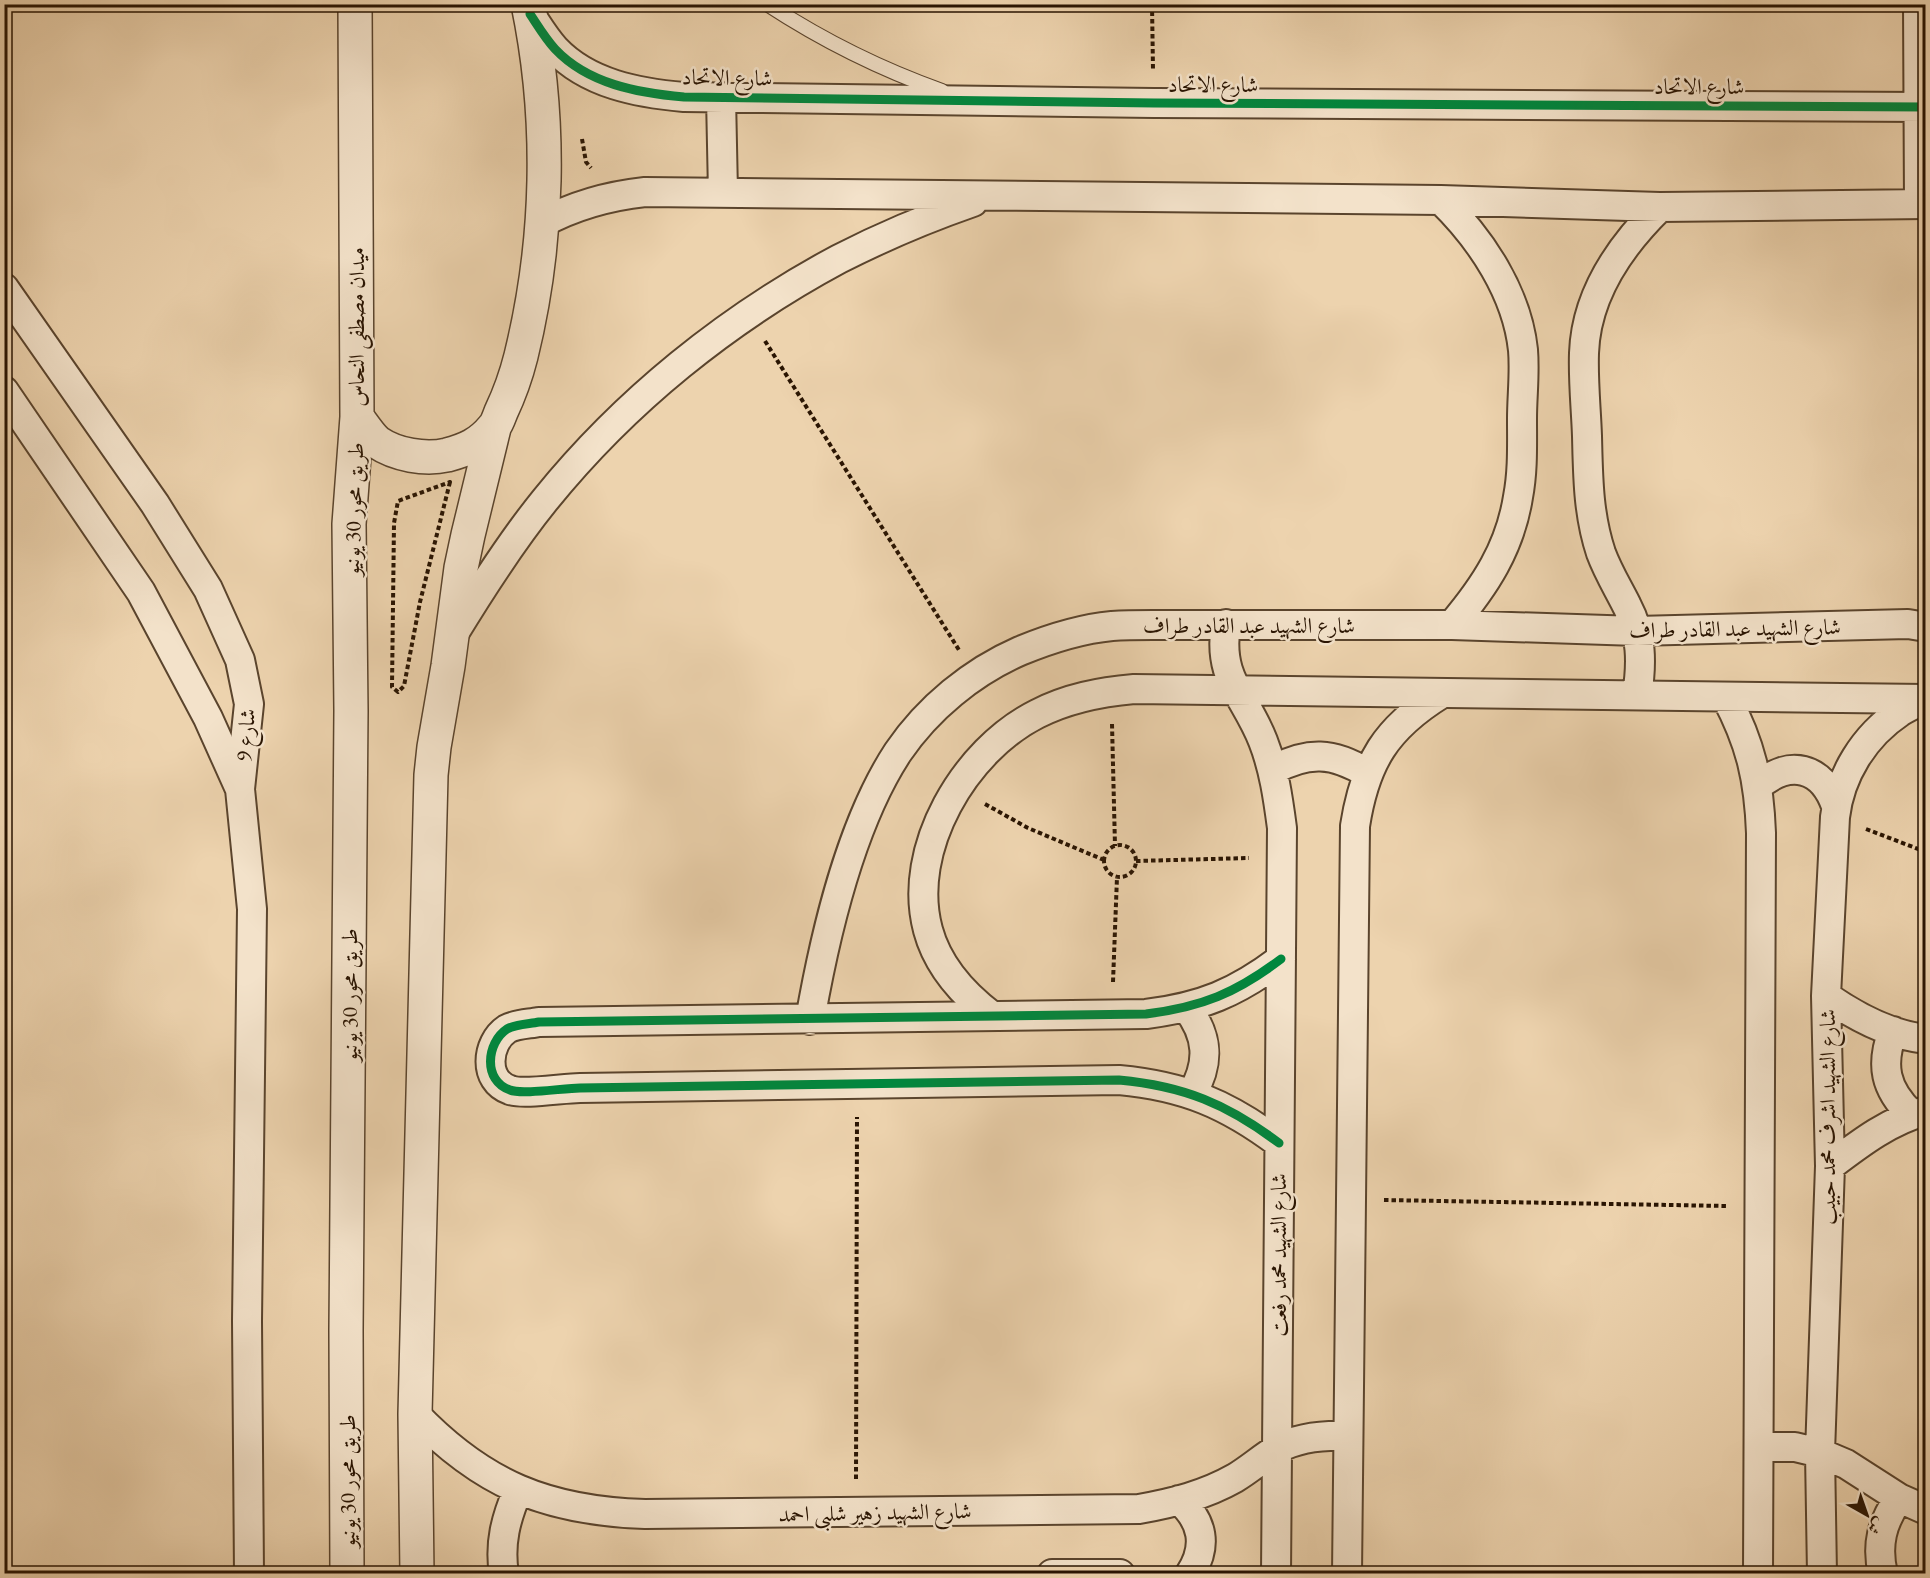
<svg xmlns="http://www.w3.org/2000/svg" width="1930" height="1578" viewBox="0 0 1930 1578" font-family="'EB Garamond',Amiri,serif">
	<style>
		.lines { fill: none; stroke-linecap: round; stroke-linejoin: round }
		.service-casing { stroke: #5a442d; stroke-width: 16 }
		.minor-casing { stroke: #5a442d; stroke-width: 32 }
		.tertiary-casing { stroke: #5a442d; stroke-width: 36 }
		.path { stroke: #291402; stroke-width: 4; stroke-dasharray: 4.5 3; stroke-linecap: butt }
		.service { stroke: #f3e2ca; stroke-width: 14 }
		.minor { stroke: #f3e2ca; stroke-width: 28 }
		.tertiary { stroke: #f3e2ca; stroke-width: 33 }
		.cycleway-casing { stroke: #f3e2ca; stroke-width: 13 }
		.cycleway { stroke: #00873e; stroke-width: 9 }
		.labels { text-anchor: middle; stroke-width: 5; stroke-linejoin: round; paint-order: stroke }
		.street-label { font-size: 22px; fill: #291402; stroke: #f3e2ca }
	</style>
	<rect width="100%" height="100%" fill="#edd3ae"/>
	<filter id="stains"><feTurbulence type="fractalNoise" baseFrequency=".00333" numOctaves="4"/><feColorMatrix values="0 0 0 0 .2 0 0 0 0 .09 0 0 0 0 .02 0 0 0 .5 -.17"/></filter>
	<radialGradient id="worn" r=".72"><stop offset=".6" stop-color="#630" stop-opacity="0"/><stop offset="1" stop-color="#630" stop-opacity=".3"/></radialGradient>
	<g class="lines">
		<!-- service casing -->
		<g class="service-casing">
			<path id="service" d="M767 4C822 40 880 69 942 91"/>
		</g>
		<!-- minor casing -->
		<g class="minor-casing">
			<path id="minor" d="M1918 4 1919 204
				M530 14C538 26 545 38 555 49 588 84 638 93 684 97L1154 103 1926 107
				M721 97 723 193
				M1441 200C1481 239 1517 293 1523 350 1525 373 1522 396 1522 419 1522 445 1523 471 1518 497 1510 548 1485 586 1452 625
				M542 223C575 205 608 196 645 192L1441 200 1660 207 1926 204
				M4 288 155 504 208 589 240 660 249 704 240 789 252 909 247 1321 249 1574
				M4 391 141 592 208 718 239 787
				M1226 624C1217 679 1245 695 1263 741 1274 769 1278 798 1282 828L1276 1574
				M453 635C481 589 511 542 545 500 625 401 727 319 839 259 882 237 927 218 973 202
				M1637 695C1642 664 1642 634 1627 606 1618 588 1608 572 1601 553 1588 514 1588 476 1587 436 1586 408 1583 381 1584 353 1586 296 1620 246 1660 207
				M1726 697C1751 744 1759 780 1761 833L1758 1574
				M1273 770C1308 751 1333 752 1367 773
				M1758 786C1789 759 1822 766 1836 806
				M1826 996C1856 1017 1889 1035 1926 1039
				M1186 1007C1209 1036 1210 1063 1192 1094
				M992 1016C963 994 938 967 928 930 906 849 965 750 1037 714 1068 698 1100 692 1134 689L1926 699
				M810 1020C825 934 850 825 898 752 928 708 972 672 1020 651 1049 639 1080 629 1112 626 1126 625 1139 625 1153 625H1452L1637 631 1908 624 1926 627
				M1893 1031C1880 1065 1885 1089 1911 1114
				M1279 1143C1227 1104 1184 1086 1119 1080L580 1088C564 1088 522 1095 510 1090 483 1081 486 1043 507 1029 516 1024 529 1024 539 1022L1146 1014C1202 1007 1236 993 1281 959
				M1830 1166C1859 1144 1890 1120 1926 1111
				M415 1414C483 1485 548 1511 645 1514L1139 1509C1173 1503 1205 1495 1235 1478 1250 1469 1262 1458 1277 1449 1299 1437 1324 1435 1348 1436
				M1759 1447H1795L1820 1453 1846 1464 1899 1498 1926 1510
				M1179 1500C1203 1521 1208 1546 1190 1574
				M504 1574C499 1543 506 1518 518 1490
				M1052 1574H1120
				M1347 1574 1355 826C1365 762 1386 728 1441 694
				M1822 1574 1820 1453 1830 1166 1826 996 1835 817C1840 775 1864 736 1900 712 1908 707 1917 703 1925 699
				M1883 1574C1876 1545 1882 1522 1899 1498"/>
		</g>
		<!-- tertiary casing -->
		<g class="tertiary-casing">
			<path id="tertiary" d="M355 4 357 417C363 425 370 436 377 442 396 455 425 460 447 455 466 450 480 444 493 428 497 424 499 417 501 412 510 393 516 376 521 356 549 242 552 120 528 4
				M347 1574 346 1330 351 711 349 524 357 417
				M417 1574 415 1414 431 775 434 747 448 666 461 568 468 535 494 428"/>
		</g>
		<!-- path -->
		<path class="path" d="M1152 4 1153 70
			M582 139 586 162 591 168
			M765 341 959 650
			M450 482 420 602 404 686 398 692 392 687 394 523 398 501Z
			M1112 724 1115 846
			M985 804 1028 828 1104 860
			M1866 829 1926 852
			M1104 861a16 16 0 1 1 32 0a16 16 0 1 1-32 0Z
			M1136 861 1249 858
			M1113 982 1117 877
			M1384 1200 1727 1206
			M856 1479 857 1117"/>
		<!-- service -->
		<use href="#service" class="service"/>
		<!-- minor -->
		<use href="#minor" class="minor"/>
		<!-- tertiary -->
		<use href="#tertiary" class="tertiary"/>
		<!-- cycleway casing -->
		<g class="cycleway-casing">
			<path id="cycleway" d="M530 14C538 26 545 38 555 49 588 84 638 93 684 97L1154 103 1926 107
				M1279 1143C1227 1104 1184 1086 1119 1080L580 1088C564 1088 522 1095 510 1090 483 1081 486 1043 507 1029 516 1024 529 1024 539 1022L1146 1014C1202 1007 1236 993 1281 959"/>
		</g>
		<!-- cycleway -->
		<use href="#cycleway" class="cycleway"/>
	</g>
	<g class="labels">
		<!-- street labels -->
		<g class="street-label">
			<text transform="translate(727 77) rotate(1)" y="8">شارع الاتحاد</text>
			<text x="1213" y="92">شارع الاتحاد</text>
			<text x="1699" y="94">شارع الاتحاد</text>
			<text transform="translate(356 327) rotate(-90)" y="8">ميدان مصطفى النحاس</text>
			<text transform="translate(353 509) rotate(-88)" y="8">طريق محور 30 يونيو</text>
			<text x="1249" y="633">شارع الشهيد عبد القادر طراف</text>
			<text transform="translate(1735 628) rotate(-1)" y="8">شارع الشهيد عبد القادر طراف</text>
			<text transform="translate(245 735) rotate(-85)" y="8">شارع 9</text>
			<text transform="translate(349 995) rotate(-90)" y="8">طريق محور 30 يونيو</text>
			<text transform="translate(1827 1117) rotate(-90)" y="8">شارع الشهيد اشرف محمد حبيب</text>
			<text transform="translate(1278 1255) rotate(-90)" y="8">شارع الشهيد محمد رفعت</text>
			<text transform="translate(347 1481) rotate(-90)" y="8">طريق محور 30 يونيو</text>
			<text transform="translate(875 1512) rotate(-1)" y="8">شارع الشهيد زهير شلبى احمد</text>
		</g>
	</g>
	<!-- margin -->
	<rect width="1930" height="1578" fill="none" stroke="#edd3ae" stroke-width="24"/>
	<rect x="6" y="6" width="1918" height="1566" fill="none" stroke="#291402" stroke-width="3"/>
	<rect x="12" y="12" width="1906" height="1554" fill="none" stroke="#291402" stroke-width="1.5"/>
	<!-- north arrow -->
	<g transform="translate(1867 1515) rotate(140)" stroke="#f3e2ca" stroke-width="4.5" paint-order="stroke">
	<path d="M0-4.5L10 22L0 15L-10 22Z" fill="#291402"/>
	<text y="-9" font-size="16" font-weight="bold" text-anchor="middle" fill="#291402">ش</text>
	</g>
	<rect width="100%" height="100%" filter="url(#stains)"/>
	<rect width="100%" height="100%" fill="url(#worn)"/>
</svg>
